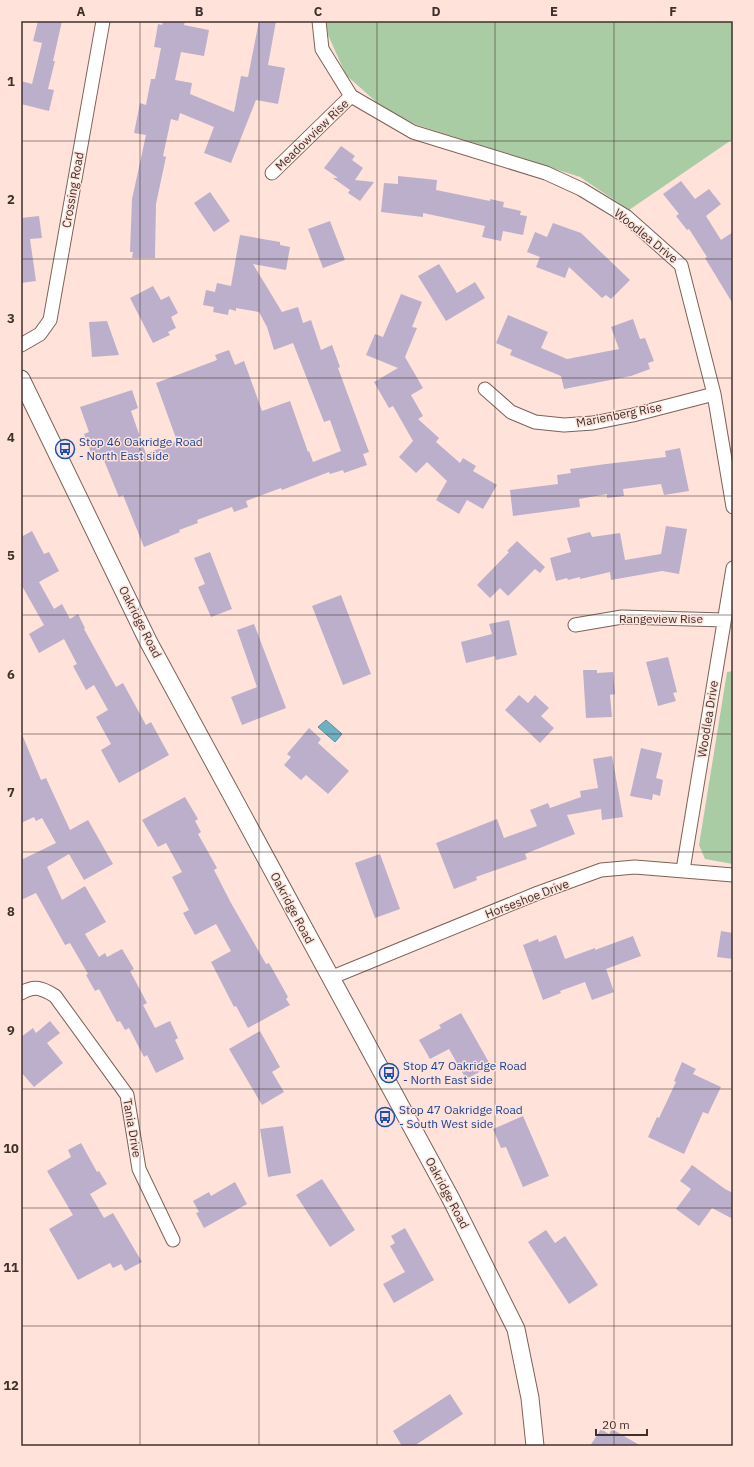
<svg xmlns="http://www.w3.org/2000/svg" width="754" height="1467" viewBox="0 0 754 1467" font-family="'IBM Plex Sans',sans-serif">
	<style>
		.green { fill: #aacca5 }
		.water { fill: #6fb1c4; stroke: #608b96 }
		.building { fill: #bcafcb }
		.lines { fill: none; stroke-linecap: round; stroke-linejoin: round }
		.minor-casing { stroke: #7e6157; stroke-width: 15 }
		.tertiary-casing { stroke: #7e6157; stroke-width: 19 }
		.minor { stroke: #fff; stroke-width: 13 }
		.tertiary { stroke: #fff; stroke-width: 17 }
		.grid { fill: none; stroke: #3e312c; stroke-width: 1; stroke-opacity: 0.55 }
		.labels { text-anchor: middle; stroke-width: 3; stroke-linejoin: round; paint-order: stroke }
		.street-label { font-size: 12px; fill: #3e312c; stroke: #ffe3da }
		.transit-label { font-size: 12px; fill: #164399; stroke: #ffe3da; text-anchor: start }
		.neatline { fill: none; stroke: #3e312c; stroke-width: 1.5 }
		.grid-label { font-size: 13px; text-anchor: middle; font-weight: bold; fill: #3e312c }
	</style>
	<rect width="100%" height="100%" fill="#ffe3da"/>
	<!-- green -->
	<path class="green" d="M326 21H733V139L629 210 580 177 417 125 383 108 346 75 328 35Z
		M733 671V864L705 859 699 845 727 672Z"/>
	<!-- water -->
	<path class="water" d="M326 720 342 734 335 742 318 727Z"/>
	<!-- building -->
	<path class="building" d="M38 21H62L53 61H55L48 89 54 90 49 111 21 104V81L32 84 42 43 33 41Z
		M163 21H185L184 25 209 30 204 56 181 52 175 80 192 83 190 94 234 112 241 76 248 77 259 21H276L268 65 285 68 278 104 256 100 231 163 204 153 214 127 180 113 178 121 171 119 163 156 166 157 156 204 155 258H132L133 252H130L132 199 146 135 134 133 140 103 146 105 151 79H155L161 48 154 47 158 24 162 25Z
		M341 146 355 156 352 160 363 168 355 180 374 182 360 201 348 193 350 190 333 178H338L324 168Z
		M398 176 437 180 436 190 490 201V199L504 202 503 207 521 211 520 215 527 216 523 235 503 231 501 241 482 237 485 226 423 213V217L381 212 384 183 398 184Z
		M681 181 695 199 709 189 721 204 706 216 721 240 733 232V304L705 258 707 257 689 229 687 230 676 216 679 214 663 194Z
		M210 192 230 221 214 232 194 203Z
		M39 216 42 238 30 239 36 281 21 283V218Z
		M330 221 345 260 323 268 308 229Z
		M553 223 581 233 630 280 611 299 606 295 602 298 569 267 565 278 536 267 540 257 527 252 535 232 547 237Z
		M240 235 280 242V245L290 247 286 270 253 264 282 312 298 307 303 323 311 320 321 350 332 345 340 367 338 368 369 452 363 454 367 465 344 473 343 470 330 474 329 472 282 490 281 488 246 501 248 507 234 512 232 507 197 520 198 523 179 530 180 532 144 547 123 495 119 497 103 458 94 461 84 434 89 432 80 407 132 390 138 408 131 411 146 454 177 441 156 383 217 360 215 355 229 350 235 365 244 361 262 411 290 401 308 452 309 451 313 462 341 451 330 420 324 422 293 343 274 350 267 327 259 312 236 308V311L229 309 228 315 213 312 214 307 203 305 206 290 215 292 217 283 231 286Z
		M439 264 457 293 475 282 485 298 446 321 418 276Z
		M153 286 161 300 169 296 178 313 171 317 176 328 168 332 170 335 153 343 130 298Z
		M401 294 422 302 412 327 417 328 405 357 423 388 411 395 423 416 418 419 439 438 436 442 460 463 463 458 476 466 473 471 497 485 483 509 467 500 459 514 436 500 447 481 427 462 416 473 399 457 413 441 393 406 389 408 374 382 398 368 366 355 375 334 383 337Z
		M508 315 548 332 541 348 567 359 619 349 611 327 633 319 640 339 645 338 654 361 648 363 650 369 631 376 564 389 561 376 510 355 512 350 496 343Z
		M107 321 119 355 92 357 89 322Z
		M680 448 689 491 664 495 661 484 623 489 624 496 607 498V494L579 499 580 507 513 516 510 490 558 484 557 475 571 473 570 469 606 464 666 457 665 451Z
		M666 526 687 529 679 574 662 571 611 580 610 572 580 579V577L568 580 567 578 556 581 550 558 571 552 567 538 590 532 592 537 620 533 625 560 661 554Z
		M32 531 44 554 49 552 59 571 39 582 54 609 62 604 70 619 78 614 85 628 84 629 116 687 123 683 146 725 151 722 169 755 119 783 101 750 111 744 96 717 108 710 94 685 86 690 73 666 77 664 64 639 39 653 29 634 44 625 21 584V537Z
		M517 541 545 567 540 573 535 569 508 596 500 588 490 598 477 585 509 552 507 551Z
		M210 552 232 609 211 617 198 587 205 584 194 558Z
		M341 595 371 674 343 685 312 606Z
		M509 620 517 655 496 660 495 656 466 663 461 642 492 634 489 624Z
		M254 624 286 708 242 725 231 697 257 687 237 630Z
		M668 657 677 692 673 693 676 701 658 706 646 662Z
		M583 670H597V673L613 672 615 694 610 695 612 717 586 718Z
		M519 695 528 703 535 695 549 708 541 716 554 728 540 743 505 710Z
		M309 728 321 739 318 743 349 771 328 794 306 775 301 780 284 765 291 757 287 754Z
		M21 732 41 780 46 778 70 830 88 820 113 864 84 880 69 854 47 867 62 900 85 886 106 922 85 934 99 957 105 953 107 957 122 949 134 969 130 971 147 1003 143 1005 155 1028 170 1021 178 1038 175 1040 184 1059 156 1073 147 1055 144 1057 129 1028 125 1030 120 1021 117 1022 99 989 95 991 86 975 88 974 70 943 65 945 36 893 21 900V860L56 843 42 818 36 821 34 817 21 823Z
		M641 748 662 753 656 778 663 780 660 796 653 794 652 800 630 796Z
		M612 756 623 817 602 820 601 809 567 815 575 834 525 854 527 859 476 877 477 880 454 889 436 843 497 819 504 838 537 826 530 810 548 803 550 808 581 797 580 791 598 788 593 759Z
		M185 797 198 819 195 821 201 832 198 834 217 868 214 870 231 903 266 964 269 963 288 997 286 999 290 1005 248 1028 236 1006 234 1007 211 962 231 951 216 924 195 935 183 913 189 910 172 877 182 872 166 843 158 847 142 820Z
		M380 854 400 909 375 918 355 863Z
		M721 931 733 933V959L717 957Z
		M556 935 565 959 595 948V950L633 936 641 956 606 969 614 992 592 1000 585 982 560 991 561 993 543 1000 523 945 538 939 539 942Z
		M461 1013 491 1066 466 1079 449 1049 430 1059 419 1040 441 1028 439 1025Z
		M50 1021 60 1033 47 1043 63 1063 34 1087 21 1072V1037L33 1028 36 1033Z
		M260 1031 280 1067 272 1072 284 1092 262 1105 229 1049Z
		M682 1062 696 1069 693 1074 721 1087 708 1114 703 1112 684 1154 648 1137 657 1117 659 1118 676 1082 674 1081Z
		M523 1116 549 1176 523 1187 506 1147 501 1148 493 1129Z
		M283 1126 291 1173 268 1177 260 1129Z
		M81 1143 97 1172 99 1171 107 1184 90 1194 104 1218 113 1213 142 1262 125 1271 121 1264 113 1268 110 1263 78 1280 49 1229 73 1215 47 1171 71 1157 68 1150Z
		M692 1165 725 1189 733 1193V1219L712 1208 699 1226 676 1209 691 1189 680 1181Z
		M322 1179 355 1230 330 1247 296 1195Z
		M235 1182 247 1204 204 1228 196 1213 199 1212 193 1201 209 1192 211 1196Z
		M405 1228 434 1280 394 1303 383 1284 405 1272 390 1246 395 1243 391 1236Z
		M546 1230 555 1243 565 1236 598 1285 569 1304 528 1242Z
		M450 1394 463 1414 414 1446H402L393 1431Z
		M601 1429 609 1434 612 1429 641 1446H590Z"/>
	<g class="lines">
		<!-- minor casing -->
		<g class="minor-casing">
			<path id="minor" d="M319 21 322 49 351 96 413 132 546 173 581 189 627 217 681 265 714 394 733 507
				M272 173 351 96
				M21 345 40 334 50 320 103 21
				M485 389 511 412 535 422 564 425 593 423 633 415 714 394
				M575 625 622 617 724 620
				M683 870 733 568
				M330 978 538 893 601 870 635 867 733 875
				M21 993C35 985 42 988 55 996L127 1095 139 1169 173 1240"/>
		</g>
		<!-- tertiary casing -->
		<g class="tertiary-casing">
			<path id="tertiary" d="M21 379 148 641 451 1199 516 1329 530 1398 535 1446"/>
		</g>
		<!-- minor -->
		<use href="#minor" class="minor"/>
		<!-- tertiary -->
		<use href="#tertiary" class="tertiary"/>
	</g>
	<!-- grid -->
	<path class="grid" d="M140 21V1446M259 21V1446M377 21V1446M495 21V1446M614 21V1446M21 141H733M21 259H733M21 378H733M21 496H733M21 615H733M21 734H733M21 852H733M21 971H733M21 1089H733M21 1208H733M21 1326H733"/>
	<!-- icons -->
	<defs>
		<g id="bus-ring" transform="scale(1)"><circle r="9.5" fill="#ffe3da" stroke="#1a4fb4" stroke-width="1.5"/><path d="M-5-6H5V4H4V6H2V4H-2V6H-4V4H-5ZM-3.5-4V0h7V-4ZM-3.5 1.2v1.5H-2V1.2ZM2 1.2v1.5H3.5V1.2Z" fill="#1a4fb4"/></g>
	</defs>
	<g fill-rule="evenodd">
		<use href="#bus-ring" x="65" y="449"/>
		<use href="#bus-ring" x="389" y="1073"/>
		<use href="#bus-ring" x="385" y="1117"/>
	</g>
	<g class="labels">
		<!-- street labels -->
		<g class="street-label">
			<text transform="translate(312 135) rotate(-44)" y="4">Meadowview Rise</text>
			<text transform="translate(73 190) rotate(-80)" y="4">Crossing Road</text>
			<text transform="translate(646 236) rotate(39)" y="4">Woodlea Drive</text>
			<text transform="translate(619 415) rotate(-11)" y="4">Marienberg Rise</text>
			<text x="661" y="623">Rangeview Rise</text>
			<text transform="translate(140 622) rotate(63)" y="4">Oakridge Road</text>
			<text transform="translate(708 719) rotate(-81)" y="4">Woodlea Drive</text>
			<text transform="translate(527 899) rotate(-21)" y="4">Horseshoe Drive</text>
			<text transform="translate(292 908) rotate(62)" y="4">Oakridge Road</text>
			<text transform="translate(132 1128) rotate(80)" y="4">Tania Drive</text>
			<text transform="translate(447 1193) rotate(62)" y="4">Oakridge Road</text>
		</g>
		<!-- transit labels -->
		<g class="transit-label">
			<text x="79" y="446">Stop 46 Oakridge Road<tspan x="79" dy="14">- North East side</tspan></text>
			<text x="403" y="1070">Stop 47 Oakridge Road<tspan x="403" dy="14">- North East side</tspan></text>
			<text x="399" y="1114">Stop 47 Oakridge Road<tspan x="399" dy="14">- South West side</tspan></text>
		</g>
	</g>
	<!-- border -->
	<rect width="754" height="1467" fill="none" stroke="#ffe3da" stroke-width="44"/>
	<!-- scale -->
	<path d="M596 1429v6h51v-6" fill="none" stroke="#3e312c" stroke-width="2"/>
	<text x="602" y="1429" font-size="12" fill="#3e312c" stroke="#ffe3da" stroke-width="3" paint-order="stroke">20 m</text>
	<rect x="22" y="22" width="710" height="1423" class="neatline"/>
	<g class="grid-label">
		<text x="81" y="16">A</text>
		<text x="199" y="16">B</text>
		<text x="318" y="16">C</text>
		<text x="436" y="16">D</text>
		<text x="554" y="16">E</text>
		<text x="673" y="16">F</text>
		<text x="11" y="86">1</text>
		<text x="11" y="204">2</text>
		<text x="11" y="323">3</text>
		<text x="11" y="442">4</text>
		<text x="11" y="560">5</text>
		<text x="11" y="679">6</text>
		<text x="11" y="797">7</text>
		<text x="11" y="916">8</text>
		<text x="11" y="1035">9</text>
		<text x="11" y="1153">10</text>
		<text x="11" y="1272">11</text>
		<text x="11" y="1390">12</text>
	</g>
</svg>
